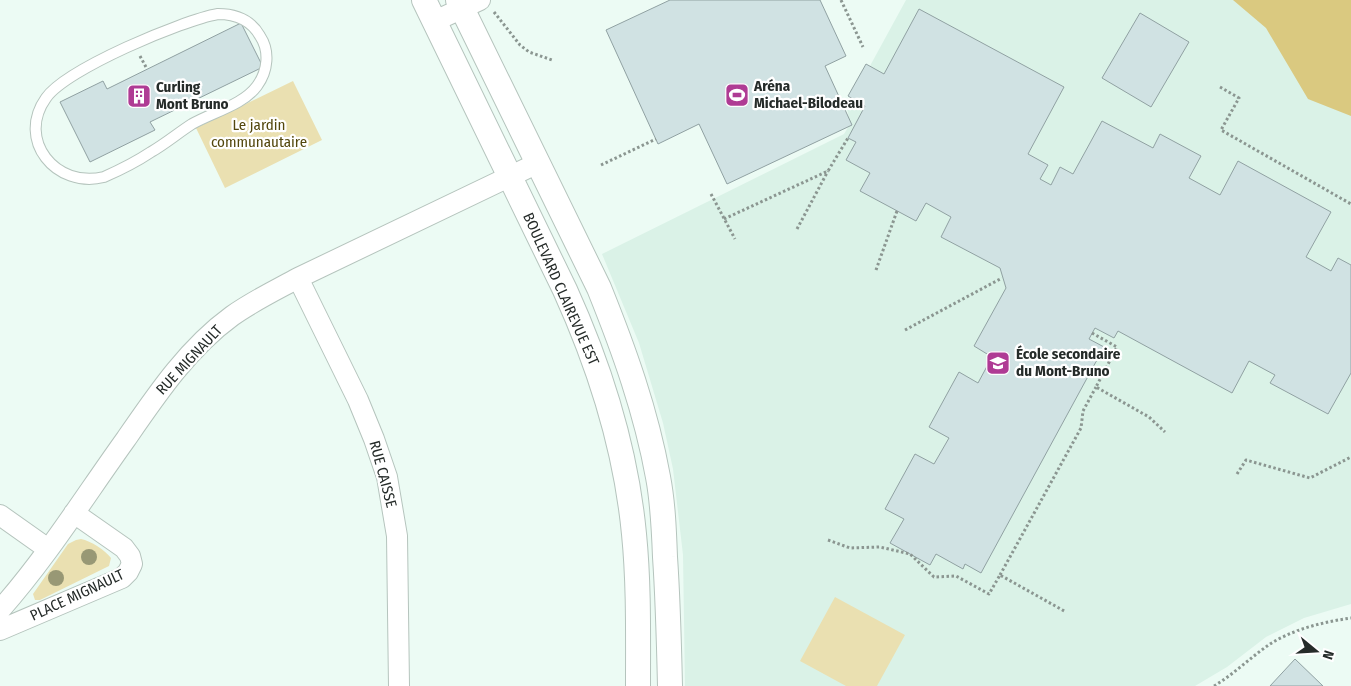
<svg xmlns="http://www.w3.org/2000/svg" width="1351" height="686" viewBox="0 0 1351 686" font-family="'Fira Sans Condensed',sans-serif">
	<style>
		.built { fill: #daf2e7 }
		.green { fill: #eae0b1 }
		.forest { fill: #dac980 }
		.building { fill: #d0e2e3; stroke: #90a1a2 }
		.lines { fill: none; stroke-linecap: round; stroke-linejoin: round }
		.service-casing { stroke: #b5c4bd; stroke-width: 12 }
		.minor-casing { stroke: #b5c4bd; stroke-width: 22 }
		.tertiary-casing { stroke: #b5c4bd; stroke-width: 26 }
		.path { stroke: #8b9691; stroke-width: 3; stroke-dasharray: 2.5 2.5; stroke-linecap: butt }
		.service { stroke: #fff; stroke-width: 10 }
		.minor { stroke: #fff; stroke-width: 20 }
		.tertiary { stroke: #fff; stroke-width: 24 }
		.tree { fill: #989875 }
		.labels { text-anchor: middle; stroke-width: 4.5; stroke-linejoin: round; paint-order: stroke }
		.poi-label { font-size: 15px; font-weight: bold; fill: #252b29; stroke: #fff; text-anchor: start }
		.park-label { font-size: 15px; fill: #53470d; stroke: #fff }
		.street-label { font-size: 15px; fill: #252b29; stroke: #fff }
	</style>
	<rect width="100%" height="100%" fill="#ecfbf4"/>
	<!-- built -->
	<path class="built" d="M906 0H1351V604L1304 618 1266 637 1227 667 1195 686H685L683 555 673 469 663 423 639 343 602 254 844 134 850 124 847 108Z"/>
	<!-- green -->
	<path class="green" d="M293 81 322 140 225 188 196 128Z
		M81 539C91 541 105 550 111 558L109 566 40 600H35L33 594 68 544 76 540Z
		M835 597 905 635 877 686H846L800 661Z"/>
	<!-- forest -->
	<path class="forest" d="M1233 0H1351V116L1308 99 1266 28Z"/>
	<!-- building -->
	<path class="building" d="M670 0H820L846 56 825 66 852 125 727 184 699 124 658 144 606 30Z
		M919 9 1064 87 1028 154 1048 165 1040 179 1051 185 1060 167 1073 174 1102 121 1153 148 1160 134 1201 156 1189 178 1220 195 1238 161 1331 212 1306 257 1331 271 1338 258 1351 265V373L1328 414 1270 383 1275 375 1249 361 1232 393 1118 331 1114 338 1095 328 1089 339 1104 347 981 573 965 564 963 569 936 554 930 565 890 543 904 519 885 509 915 454 934 464 949 438 929 427 959 372 978 383 992 357 974 346 1006 288 1000 268 941 237 951 217 926 203 916 221 860 191 870 173 846 160 856 142 848 138 865 106 848 96 866 64 884 74Z
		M1140 13 1189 42 1151 107 1102 78Z
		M241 23 263 67 150 122 155 130 90 162 60 102 103 81 107 89Z
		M1295 659 1323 686H1270Z"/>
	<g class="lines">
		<!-- service casing -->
		<g class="service-casing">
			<path id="service" d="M218 14C236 14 251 20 260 36 270 51 268 71 257 86 243 105 213 112 192 124 178 133 165 144 151 152 136 162 120 170 104 177 56 189 16 140 46 98 66 69 183 20 218 14Z"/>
		</g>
		<!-- minor casing -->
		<g class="minor-casing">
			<path id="minor" d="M435 21 480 0
				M298 278 358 400 374 439 387 477 397 536 399 686
				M0 515 48 549
				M0 610C47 557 85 496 126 439 157 394 188 348 232 316 253 301 276 290 298 278L538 163
				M0 630 122 578 128 572 132 564 130 556 124 548 74 513"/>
		</g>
		<!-- tertiary casing -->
		<g class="tertiary-casing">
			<path id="tertiary" d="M424 0 565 290C600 367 626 449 634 534 639 584 638 635 638 686
				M458 0 599 288C624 350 646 411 658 477 663 503 664 530 665 557 668 600 669 643 670 686"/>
		</g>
		<!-- path -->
		<path class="path" d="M841 0 863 47
			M494 12 520 45 529 52 552 60
			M140 56 147 69
			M1220 87 1239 98 1221 130 1351 204
			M601 165 656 139
			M711 194 735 239
			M724 219 828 171 848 138
			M797 229 828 171
			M876 270 897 211
			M905 330 1002 278
			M1092 333 1117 347 1096 387 1149 417 1165 432
			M1237 474 1246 460 1310 478 1351 457
			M828 540 850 548 880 547 910 554 934 577 956 576 989 594 1000 575 1066 612
			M1000 575 1081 428 1083 411 1096 387
			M1214 686C1234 674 1251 657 1270 644 1294 629 1323 622 1351 618"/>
		<!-- service -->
		<use href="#service" class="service"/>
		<!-- minor -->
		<use href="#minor" class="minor"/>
		<!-- tertiary -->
		<use href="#tertiary" class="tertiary"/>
	</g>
	<!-- trees -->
	<g class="tree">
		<circle cx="89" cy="557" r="8"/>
		<circle cx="56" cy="578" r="8"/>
	</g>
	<!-- icons -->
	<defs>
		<g id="stadium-square" transform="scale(1.25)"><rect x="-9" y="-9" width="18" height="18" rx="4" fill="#af3b94" stroke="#fff"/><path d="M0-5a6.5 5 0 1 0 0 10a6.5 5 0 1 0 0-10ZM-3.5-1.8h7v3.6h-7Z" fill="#fff"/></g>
		<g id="building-square" transform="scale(1.25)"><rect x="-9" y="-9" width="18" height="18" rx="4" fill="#af3b94" stroke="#fff"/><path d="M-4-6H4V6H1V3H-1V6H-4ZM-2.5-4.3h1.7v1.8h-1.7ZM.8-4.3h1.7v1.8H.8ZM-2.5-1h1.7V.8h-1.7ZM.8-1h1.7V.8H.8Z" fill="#fff"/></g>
		<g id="school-square" transform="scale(1.25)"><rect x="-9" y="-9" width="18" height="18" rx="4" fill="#af3b94" stroke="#fff"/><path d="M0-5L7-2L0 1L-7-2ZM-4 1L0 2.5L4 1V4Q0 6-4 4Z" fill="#fff"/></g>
	</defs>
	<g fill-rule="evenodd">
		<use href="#stadium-square" x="737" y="95"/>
		<use href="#building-square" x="139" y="96"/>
		<use href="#school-square" x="998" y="363"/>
	</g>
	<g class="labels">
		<!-- poi labels -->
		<g class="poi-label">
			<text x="754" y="91">Aréna<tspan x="754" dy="17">Michael-Bilodeau</tspan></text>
			<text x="156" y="92">Curling<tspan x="156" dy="17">Mont Bruno</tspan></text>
			<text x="1016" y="359">École secondaire<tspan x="1016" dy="17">du Mont-Bruno</tspan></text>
		</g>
		<!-- park labels -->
		<g class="park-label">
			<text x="259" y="130">Le jardin<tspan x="259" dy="17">communautaire</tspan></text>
		</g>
		<!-- street labels -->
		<g class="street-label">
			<text transform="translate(561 289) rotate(66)" y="5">BOULEVARD CLAIREVUE EST</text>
			<text transform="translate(189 360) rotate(-47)" y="5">RUE MIGNAULT</text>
			<text transform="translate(383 474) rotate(75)" y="5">RUE CAISSE</text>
			<text transform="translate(77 595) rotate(-25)" y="5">PLACE MIGNAULT</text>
		</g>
	</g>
	<!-- north arrow -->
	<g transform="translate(1316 651) rotate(108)" stroke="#ffffff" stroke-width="4" paint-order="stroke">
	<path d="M0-4L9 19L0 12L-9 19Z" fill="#252b29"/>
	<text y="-8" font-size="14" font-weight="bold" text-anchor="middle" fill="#252b29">N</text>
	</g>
</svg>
